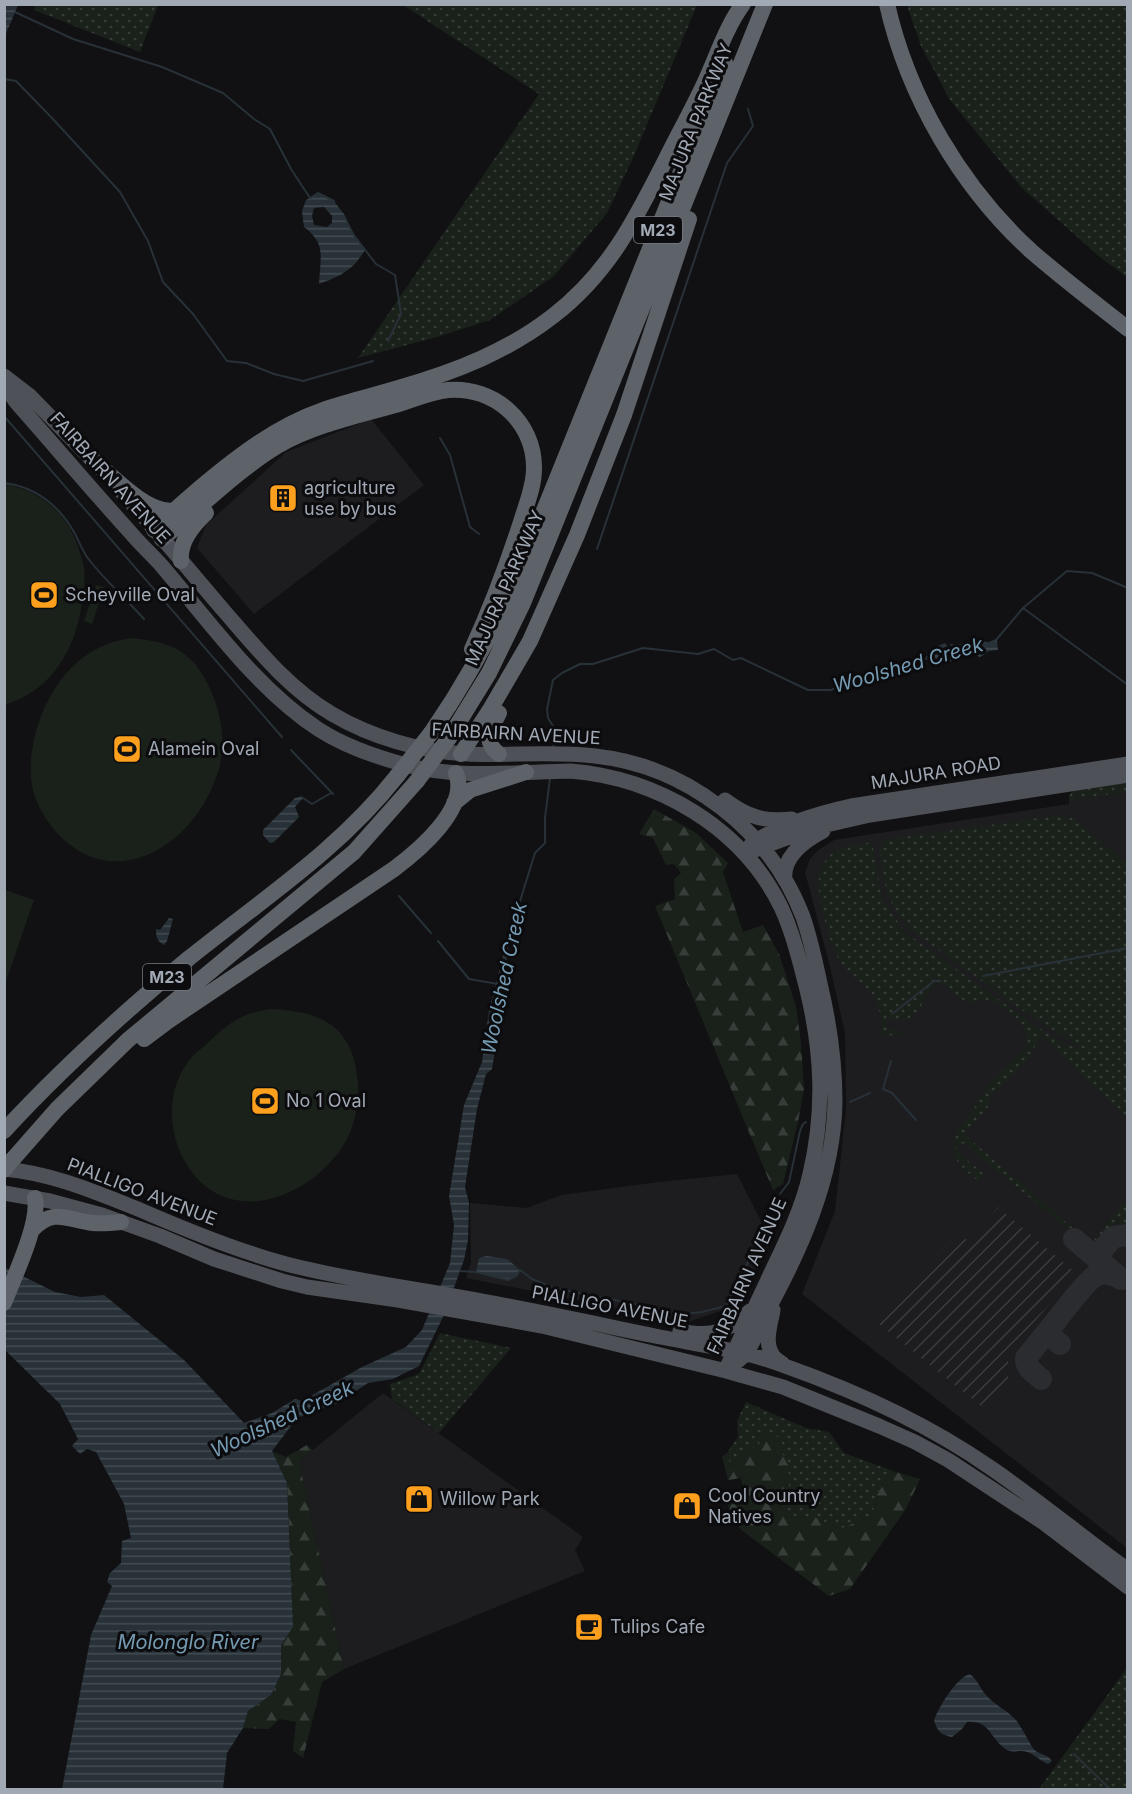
<svg xmlns="http://www.w3.org/2000/svg" width="1132" height="1794" viewBox="0 0 1132 1794" font-family="Inter,sans-serif">
	<style>
		.built { fill: #1d1d20 }
		.industrial { fill: url(#industrial-furrows) }
		.grass { fill: url(#grass-dots) }
		.forest { fill: url(#forest-firs) }
		.park { fill: #19211a }
		.water { fill: url(#water-rules); fill-rule: evenodd }
		.lines { fill: none; stroke-linecap: round; stroke-linejoin: round }
		.stream { stroke: #273137; stroke-width: 2 }
		.taxiway { stroke: #2b2c30; stroke-width: 22 }
		.major { stroke: #4e5157; stroke-width: 15 }
		.highway { stroke: #5e6269; stroke-width: 16 }
		.highway-bridge { stroke: #5e6269; stroke-width: 16 }
		.labels { text-anchor: middle; stroke-width: 6; stroke-linejoin: round; paint-order: stroke }
		.shield { fill: #0c0c0e; stroke: #747a83; stroke-width: 1.5 }
		.shield-label { font-size: 16px; font-weight: bold; fill: #a1a9b5 }
		.street-label { font-size: 18px; fill: #a1a9b5; stroke: #0c0c0e }
		.poi-label { font-size: 18px; fill: #a1a9b5; stroke: #0c0c0e; text-anchor: start }
		.water-label { font-size: 20px; font-style: italic; fill: #759bb3; stroke: #0c0c0e }
	</style>
	<defs>
		<pattern id="industrial-furrows" width="10" height="10" patternUnits="userSpaceOnUse" patternTransform="scale(1.5)"><rect width="10" height="10" fill="#1d1d20"/><path d="M-1 1l2-2M0 10L10 0M9 11l2-2" fill="none" stroke="#3b3b3e"/></pattern>
		<pattern id="grass-dots" width="8" height="8" patternUnits="userSpaceOnUse" patternTransform="scale(1.5)"><rect width="8" height="8" fill="#19211a"/><path d="M2 2h.1M6 6h.1" fill="none" stroke="#373e39" stroke-width="1.8" stroke-linecap="round"/></pattern>
		<pattern id="forest-firs" width="22" height="20" patternUnits="userSpaceOnUse" patternTransform="scale(1.5)"><rect width="22" height="20" fill="#19211a"/><path d="M5 1l3.5 6h-7zM16 11l3.5 6h-7z" fill="#373e39"/></pattern>
		<pattern id="water-rules" width="6" height="5" patternUnits="userSpaceOnUse" patternTransform="scale(1.5)"><rect width="6" height="5" fill="#273137"/><path d="M0 2.5h6" fill="none" stroke="#434c52"/></pattern>
	</defs>
	<rect width="100%" height="100%" fill="#111113"/>
	<!-- built -->
	<path class="built" d="M371 419 424 485 254 614 197 548 206 525 286 452Z
		M1127 782V1548L802 1294 835 1211 846 1109 845 1033 830 967 805 872 810 859 817 851 834 840 1069 804V796Z
		M737 1174 764 1227 773 1239 736 1306 688 1322 466 1278 471 1262 470 1203 527 1208 561 1195 659 1182Z
		M383 1393 583 1537 575 1550 585 1571 344 1669 299 1461Z"/>
	<!-- industrial -->
	<path class="industrial" d="M998 1207 1076 1273 1008 1353V1382L987 1411 879 1324 880 1312 951 1240 969 1239 978 1232Z"/>
	<!-- grass -->
	<path class="grass" d="M36 5V4L158 5 140 52 34 10Z
		M403 5H697L633 158 607 213 554 276 490 320 437 337 358 358 539 94Z
		M907 5H1127V277L1101 258 1021 187 950 100 921 46Z
		M1127 782V792L1069 800V796L1073 790Z
		M1060 815 1075 819 1127 864V1118L1041 1036C1030 1058 1011 1080 991 1094L988 1107 964 1134 1091 1244 1127 1199V1224L1124 1228 1116 1221 1092 1248 963 1143 955 1150 984 1174 978 1181C971 1175 957 1164 954 1155 952 1149 954 1139 957 1133 961 1125 968 1117 973 1110 982 1097 989 1081 1002 1070 1010 1062 1020 1057 1025 1047 1035 1026 1003 1004 985 1000 979 999 973 1001 967 1003L941 983C917 994 925 1028 887 1018L885 1021V1026L903 1034 883 1036C881 1025 881 1010 876 1000 867 984 851 977 841 963 833 952 830 937 826 924 818 898 809 860 844 847 852 844 863 844 872 842L881 894 888 908 905 932 1037 1027 1067 1045 1078 1048 1079 1046 1020 1009 908 928C885 900 884 883 879 848L883 841 890 839Z
		M440 1333 511 1348 439 1433 392 1399 390 1384 419 1374Z
		M746 1402 806 1428 829 1432 844 1453 896 1472 884 1482 877 1494V1504L868 1517 840 1529 814 1517 787 1516 789 1484 760 1448 739 1465 730 1464 727 1453 738 1437 737 1421Z
		M1127 1668V1789H1039Z"/>
	<!-- forest -->
	<path class="forest" d="M654 809 696 833 728 863 723 872 743 932 763 925 779 954 796 1006 801 1043 804 1089 798 1122 783 1184 773 1190 655 906 675 899 674 879 681 873 674 864 666 865 653 838 639 834Z
		M758 1432 783 1438 781 1453 788 1459 789 1484 788 1516 814 1517 840 1529 868 1517 877 1504V1494L884 1482 896 1472 920 1479 906 1509 850 1589 829 1596 740 1529 727 1504 742 1502 743 1490 741 1478 728 1480 722 1457 727 1453 730 1464 739 1465 738 1455 749 1448H760Z
		M307 1445 313 1450 299 1461 344 1669 322 1682 303 1758 293 1751 296 1722 279 1719 269 1729 243 1728 248 1711 271 1695 281 1674V1645L293 1627 287 1483 272 1451 286 1457Z"/>
	<!-- park -->
	<path class="park" d="M5 484C40 491 66 512 78 546 80 553 83 561 84 568 86 585 82 603 79 619 69 660 46 692 5 705Z
		M96 585 104 587 92 624 84 621Z
		M130 638C171 641 195 652 211 691 220 712 225 735 221 758 220 770 215 781 210 792 181 853 110 890 57 833 47 822 34 801 32 785 25 740 49 679 88 654 101 645 115 641 130 638Z
		M5 890 34 900 5 984 4 890Z
		M270 1009C323 1011 354 1027 358 1084 359 1103 355 1124 346 1141 317 1192 240 1228 195 1176 167 1143 163 1091 191 1058 197 1051 205 1046 211 1040 221 1030 231 1022 244 1016 252 1012 261 1011 270 1009Z"/>
	<!-- water -->
	<path class="water" d="M5 4 18 5 5 36 4 5Z
		M318 193 333 200 344 214 353 234 365 250C353 270 341 276 319 284 320 258 327 244 304 227L302 211 306 200ZM324 207 332 216V223L327 227 314 225 312 216 314 208Z
		M997 640 998 650 989 651 980 657 967 652 950 662 926 657 935 647 945 643 949 648 951 647 950 644 975 645 981 641 992 643Z
		M302 796 303 798 295 807 299 817 274 842 270 843 263 835V830L295 798Z
		M169 918 173 919 167 941 164 945C157 941 156 937 156 929L160 930Z
		M510 930 501 1014 492 1069 486 1074 477 1109 465 1187 469 1203 468 1240 464 1260 444 1315 419 1366 393 1379 368 1383 336 1404 297 1418 272 1451 287 1483 293 1627 281 1645V1674L271 1695 248 1711 243 1728 227 1753 223 1789H62L91 1635 112 1586 107 1582 110 1573 121 1563 122 1541 131 1538 124 1504 96 1452 87 1449 80 1454 72 1446 78 1439 60 1404 5 1350 4 1267 55 1292 81 1297 104 1295 184 1360 244 1423 272 1413 295 1399 302 1401 362 1367 406 1347 422 1330 450 1263 454 1225 449 1196 464 1105 482 1062 489 1010Z
		M487 1256 507 1259 520 1270 519 1273 508 1280 476 1272 479 1258Z
		M970 1674C978 1680 980 1689 987 1696 995 1705 1007 1710 1016 1720 1023 1729 1027 1739 1033 1748 1037 1755 1047 1753 1052 1761L1048 1764C1040 1761 1031 1751 1022 1751 1014 1751 1011 1753 1004 1748 989 1736 989 1720 967 1722L962 1729 952 1737C941 1735 937 1731 934 1720 939 1707 956 1678 970 1674Z"/>
	<g class="lines">
		<!-- stream -->
		<path class="stream" d="M15 12 73 39 162 67 223 93 254 119 270 129 291 169 310 198 318 193 334 201
			M4 79 16 81 52 118 120 192 148 241 163 282 193 314 227 361 246 363 274 374 303 381 373 361
			M344 216 353 234 376 264 395 275 401 314 388 341
			M4 416 282 737
			M440 438 450 455 470 527 479 534
			M4 483C36 487 59 506 74 532 79 541 83 553 90 561 106 581 126 599 144 619
			M597 549 727 163 753 126 748 109
			M1023 608 1128 685
			M989 643 996 640 1023 608 1067 571 1092 573 1128 588
			M553 749 555 729 548 718 547 709 553 680 562 673 580 664H593L643 648 698 654 714 649 733 660 741 658 808 690H831L860 678H871L911 662 934 657
			M291 750 333 794
			M303 798 312 804 331 793
			M399 896 431 933
			M510 933 535 853 545 843V818L550 778
			M438 941 469 979 498 984
			M983 976 1128 948
			M892 1014 934 981H940
			M891 1061 883 1089 892 1093 916 1120
			M850 1102 870 1093
			M780 1194 789 1182 800 1131 803 1124 806 1122
			M460 1271 476 1272 508 1280 516 1276 520 1270 532 1279 554 1288 685 1314 702 1312 726 1306 771 1217
			M1074 1754 1111 1790"/>
		<!-- taxiway -->
		<path class="taxiway" d="M1074 1239 1121 1279
			M1096 1258 1113 1237 1128 1235
			M1060 1344C1054 1339 1048 1336 1051 1327 1060 1316 1085 1282 1095 1276 1103 1272 1109 1273 1117 1277
			M1041 1379C1035 1373 1025 1368 1026 1358L1051 1327"/>
		<!-- major -->
		<path class="major" d="M4 376 30 396 100 468
			M4 384 16 402C54 445 91 489 130 532 140 544 151 554 161 565 210 622 255 687 318 729 344 746 376 757 406 765 458 779 517 772 570 771 657 778 742 827 781 907 793 933 800 962 807 990 822 1052 825 1110 810 1174 802 1209 786 1242 770 1275 756 1305 742 1335 728 1365
			M120 490C156 530 190 571 225 612 257 649 289 689 332 714 371 737 421 752 467 754 509 756 552 751 595 756 687 766 770 830 803 917 811 940 816 964 821 988 830 1026 835 1063 835 1102 834 1178 800 1252 764 1317 758 1328 754 1343 746 1353 741 1360 732 1365 726 1371
			M725 800C748 817 764 822 792 819
			M750 846C771 827 823 812 851 806L1128 764
			M755 850 813 828 870 815 1128 775
			M785 880C782 857 804 841 823 831
			M4 1169C51 1173 95 1192 138 1209 186 1230 235 1250 286 1264 344 1279 405 1287 465 1298 528 1309 592 1323 655 1336 699 1345 744 1350 785 1366 858 1392 928 1424 991 1468 1038 1500 1082 1537 1128 1570
			M4 1193 50 1201 102 1215 160 1236 214 1259 282 1281 307 1287 398 1300 542 1326 726 1371 783 1387 879 1426 915 1442 948 1460 1044 1523 1128 1587
			M773 1310C771 1323 764 1341 772 1354 774 1358 779 1361 783 1364
			M680 1331C711 1337 727 1333 750 1311"/>
		<!-- highway -->
		<path class="highway" d="M887 4C908 97 961 187 1031 251 1062 278 1095 303 1128 329
			M91 458C112 475 144 512 173 511
			M154 530C169 514 185 501 201 487 238 456 277 426 323 410 349 401 376 395 402 387 457 371 508 351 553 316 609 273 635 220 666 159 679 133 693 108 705 82 717 56 726 27 743 4
			M162 539C200 508 236 471 279 445 314 425 357 416 395 405 412 400 430 392 448 390 494 386 535 422 534 469 534 487 526 505 521 522 507 565 491 608 472 649
			M181 561C179 543 193 525 206 513
			M431 733C462 688 488 642 511 592L725 63
			M449 738 489 673 523 603 765 4
			M461 754 491 708 530 641 577 535 624 415 689 219
			M499 754C482 742 491 728 499 713
			M454 803 470 790 526 772
			M144 1039 168 1021 394 869C418 851 470 808 456 773
			M4 1131C61 1069 123 1013 188 959 260 901 339 850 397 776
			M13 1159 57 1109 128 1040 354 852 417 781
			M32 1230C54 1207 67 1220 93 1223 103 1224 112 1223 121 1222
			M4 1303C14 1277 40 1223 35 1198"/>
		<!-- highway-bridge -->
		<path class="highway-bridge" d="M397 776 431 733
			M417 781 449 738
			M4 1170 13 1159"/>
	</g>
	<!-- icons -->
	<defs>
		<g id="building-square" transform="scale(1.5)"><rect x="-9" y="-9" width="18" height="18" rx="4" fill="#fea01e" stroke="#0c0c0e"/><path d="M-4-6H4V6H1V3H-1V6H-4ZM-2.5-4.3h1.7v1.8h-1.7ZM.8-4.3h1.7v1.8H.8ZM-2.5-1h1.7V.8h-1.7ZM.8-1h1.7V.8H.8Z" fill="#111"/></g>
		<g id="stadium-square" transform="scale(1.5)"><rect x="-9" y="-9" width="18" height="18" rx="4" fill="#fea01e" stroke="#0c0c0e"/><path d="M0-5a6.5 5 0 1 0 0 10a6.5 5 0 1 0 0-10ZM-3.5-1.8h7v3.6h-7Z" fill="#111"/></g>
		<g id="shop-square" transform="scale(1.5)"><rect x="-9" y="-9" width="18" height="18" rx="4" fill="#fea01e" stroke="#0c0c0e"/><path d="M-5-2.5h2.3a2.7 3.5 0 0 1 5.4 0H5L5.5 6h-11ZM-1.5-2.5h3a1.5 2.3 0 0 0-3 0Z" fill="#111"/></g>
		<g id="cafe-square" transform="scale(1.5)"><rect x="-9" y="-9" width="18" height="18" rx="4" fill="#fea01e" stroke="#0c0c0e"/><path d="M-5.5-4.5H6V0H3Q3 3.5 0 3.5H-2.5Q-5.5 3.5-5.5 0ZM3-3.2v2h1.7v-2ZM-6 4.5H4V6H-6Z" fill="#111"/></g>
	</defs>
	<g fill-rule="evenodd">
		<use href="#building-square" x="283" y="498"/>
		<use href="#stadium-square" x="44" y="595"/>
		<use href="#stadium-square" x="127" y="749"/>
		<use href="#stadium-square" x="265" y="1101"/>
		<use href="#shop-square" x="419" y="1499"/>
		<use href="#shop-square" x="687" y="1506"/>
		<use href="#cafe-square" x="589" y="1627"/>
	</g>
	<g class="labels">
		<!-- shield labels -->
		<g class="shield">
			<rect x="634" y="217" width="48" height="26" rx="4.5"/>
			<rect x="143" y="964" width="48" height="26" rx="4.5"/>
		</g>
		<g class="shield-label">
			<text x="658" y="236">M23</text>
			<text x="167" y="983">M23</text>
		</g>
		<!-- street labels -->
		<g class="street-label">
			<text transform="translate(696 122) rotate(-68)" y="6">MAJURA PARKWAY</text>
			<text transform="translate(110 478) rotate(48)" y="6">FAIRBAIRN AVENUE</text>
			<text transform="translate(505 588) rotate(-66)" y="6">MAJURA PARKWAY</text>
			<text transform="translate(516 734) rotate(3)" y="6">FAIRBAIRN AVENUE</text>
			<text transform="translate(936 773) rotate(-9)" y="6">MAJURA ROAD</text>
			<text transform="translate(142 1192) rotate(21)" y="6">PIALLIGO AVENUE</text>
			<text transform="translate(747 1276) rotate(-66)" y="6">FAIRBAIRN AVENUE</text>
			<text transform="translate(610 1307) rotate(11)" y="6">PIALLIGO AVENUE</text>
		</g>
		<!-- poi labels -->
		<g class="poi-label">
			<text x="304" y="494">agriculture<tspan x="304" dy="21">use by bus</tspan></text>
			<text x="65" y="601">Scheyville Oval</text>
			<text x="148" y="755">Alamein Oval</text>
			<text x="286" y="1107">No 1 Oval</text>
			<text x="708" y="1502">Cool Country<tspan x="708" dy="21">Natives</tspan></text>
			<text x="440" y="1505">Willow Park</text>
			<text x="610" y="1633">Tulips Cafe</text>
		</g>
		<!-- water labels -->
		<g class="water-label">
			<text transform="translate(908 665) rotate(-16)" y="7">Woolshed Creek</text>
			<text transform="translate(504 978) rotate(-78)" y="7">Woolshed Creek</text>
			<text transform="translate(282 1419) rotate(-25)" y="7">Woolshed Creek</text>
			<text x="188" y="1649">Molonglo River</text>
		</g>
	</g>
	<!-- border -->
	<rect width="1132" height="1794" fill="none" stroke="#a1a9b5" stroke-width="12"/>
</svg>
